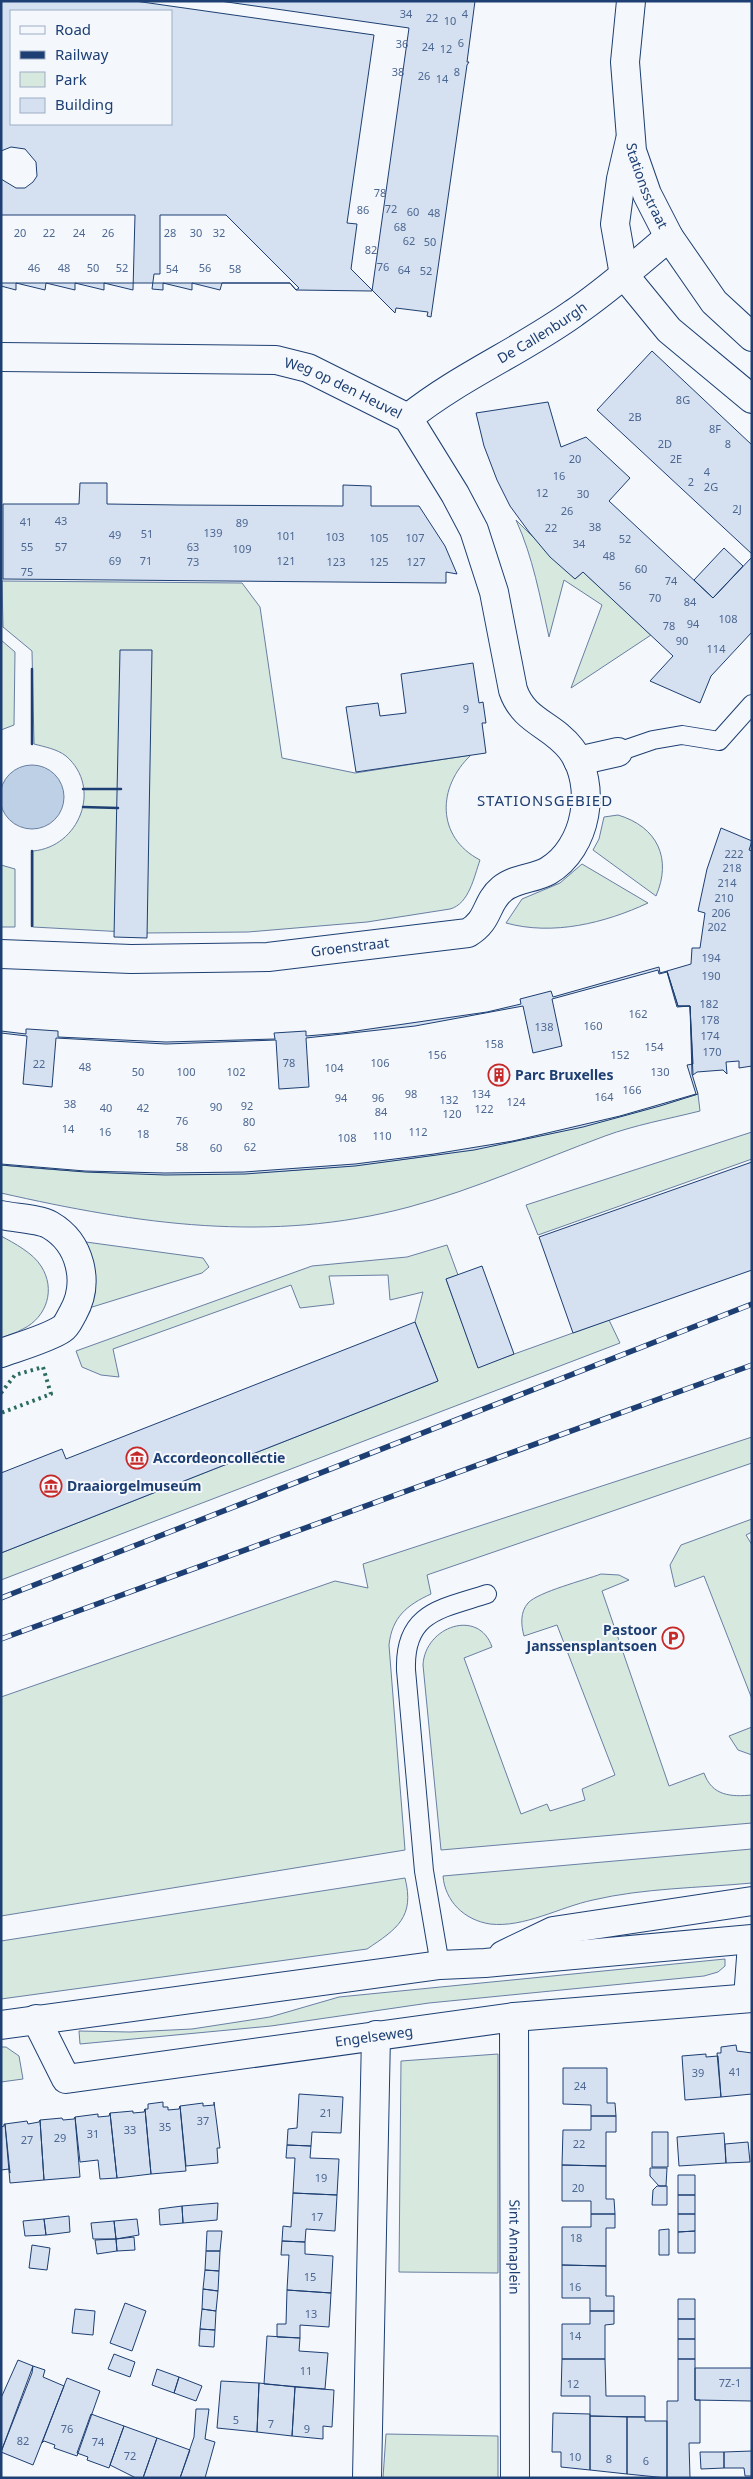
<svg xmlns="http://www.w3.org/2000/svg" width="753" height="2479" viewBox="0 0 753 2479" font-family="'Noto Sans',sans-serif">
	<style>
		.green { fill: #d7e8df; stroke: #687fa3 }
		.water { fill: #bed0e5; stroke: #687fa3 }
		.building { fill: #d5e0f0; stroke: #1d3f73; fill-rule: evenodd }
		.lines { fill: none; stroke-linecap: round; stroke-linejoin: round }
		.lane-casing { stroke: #1d3f73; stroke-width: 20 }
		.street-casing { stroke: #1d3f73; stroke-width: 30 }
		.secondary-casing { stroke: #1d3f73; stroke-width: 30 }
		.lane { stroke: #f4f7fb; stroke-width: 18 }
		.street { stroke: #f4f7fb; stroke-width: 28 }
		.secondary { stroke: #f4f7fb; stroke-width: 28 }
		.rail-casing { stroke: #1d3f73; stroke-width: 5.5 }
		.rail { stroke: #f4f7fb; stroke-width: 4; stroke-dasharray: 11; stroke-linecap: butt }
		.hedge { stroke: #2c6c60; stroke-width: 4; stroke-dasharray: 2.5 4; stroke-linecap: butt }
		.wall { stroke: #1d3f73; stroke-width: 2.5 }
		.labels { text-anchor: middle; stroke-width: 4; stroke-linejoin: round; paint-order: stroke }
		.number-label { font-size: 11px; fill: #4b6792 }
		.street-label { font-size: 14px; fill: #1d3f73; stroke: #f4f7fb }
		.poi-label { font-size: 14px; font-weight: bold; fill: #1d3f73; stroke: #f4f7fb; text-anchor: start }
		.neighbourhood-label { font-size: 15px; letter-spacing: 1px; fill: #1d3f73; stroke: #f4f7fb }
	</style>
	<rect width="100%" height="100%" fill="#f4f7fb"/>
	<!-- green -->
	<path class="green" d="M516 520 575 579 583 572 651 635 571 688 602 605 564 580 549 637C540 597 533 557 516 520Z
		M2 581 242 583 260 607 282 758 355 773 471 755C437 787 436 837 480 860 474 877 469 904 450 909L367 922 248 932 144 933 33 927V851C79 847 103 788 66 756 57 749 45 747 34 744L32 651 3 627Z
		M1 640 15 652 14 725 1 730Z
		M618 815C658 827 672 859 656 896L593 850 599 839 604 817Z
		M582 864 648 903C605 923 553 936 506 923L522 899 560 883Z
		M1 865 15 869V927H1Z
		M698 1094 700 1111C668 1119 635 1125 605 1136 540 1160 476 1189 409 1207 270 1244 138 1224 1 1193V1165C237 1189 472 1165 698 1094Z
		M752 1132V1159L538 1235 526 1205Z
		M1 1236C14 1243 33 1253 41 1266 56 1289 47 1317 23 1329 16 1333 8 1335 1 1338Z
		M86 1242 203 1258 209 1267 202 1273 89 1308C95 1281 97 1268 86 1242Z
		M447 1245 458 1275 446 1279 478 1367 609 1320 620 1343 1 1580V1553L438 1381 415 1322 423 1292 390 1300 388 1275 329 1276 334 1304 300 1308 291 1285 113 1349 119 1377 101 1375 82 1367 76 1351 312 1266 407 1257Z
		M752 1437V1463L427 1575 431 1594C407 1605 392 1617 389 1645L405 1850 1 1916V1697L335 1581 368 1588 363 1564Z
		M752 1519V1532L746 1535 752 1545V1699L704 1576 675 1587 670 1565 681 1545Z
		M601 1574 619 1575 629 1580 602 1591 669 1786 704 1773C712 1796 731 1797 752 1795V1823L441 1850 423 1665C425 1626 479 1608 492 1647L464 1658 521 1814 547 1804 550 1811 585 1800 582 1789 615 1775 557 1625 524 1636C521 1625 520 1612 528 1603 538 1592 585 1580 601 1574Z
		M752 1727V1755L738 1750 729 1736Z
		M752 1849V1883C699 1888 644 1888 593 1900 560 1907 524 1928 490 1924 464 1920 445 1901 443 1876Z
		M405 1878C415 1917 397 1929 367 1949L1 1999V1941Z
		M725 1959V1966L718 1972 704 1976 429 2003 271 2026 80 2044 79 2031 130 2032 192 2029 270 2017 339 1997Z
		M1 2047H6L19 2056 23 2079 1 2082Z
		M498 2054V2273L399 2272 401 2061Z
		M386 2434 498 2436V2478H383Z"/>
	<!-- water -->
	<path class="water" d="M0 797a32 32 0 1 1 64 0a32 32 0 1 1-64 0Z"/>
	<!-- building -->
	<path class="building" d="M1 1H220L409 28 372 291 296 290 290 283H1ZM11 11H171V124H11Z
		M135 1H475L467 62H469L467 65 431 317 427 316 428 312 396 308 395 313 351 269 357 224 347 223 374 35Z
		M11 147 25 149 36 162 37 176 33 182 25 188H16L1 179V151Z
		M1 215H135L133 290 104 283V290L75 283V290L46 283 45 290 16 283V290L1 286Z
		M160 215H226L299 288 296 290 290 283H222L220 290 192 283V290L163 283V290L152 289 154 274H160Z
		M652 351 752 445V554L597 410Z
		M548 402 561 447 586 437 630 478 609 501 713 598 752 557V632L711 676 700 703 650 681 673 656 583 572 575 579 550 557 529 532 510 506 497 480 484 446 476 413Z
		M80 483H107V504L179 505 343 506V485L371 486V506H419L445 546 457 574 446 572V583L3 579V504H79Z
		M724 548 743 566 713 598 694 580Z
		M120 650H152L147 938 114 937Z
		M473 663 479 703 483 702 486 723H482L486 753 356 772 346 707 378 703 380 716 406 713 401 674Z
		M721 828 752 841 749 850 752 851V1066L739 1068V1061L726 1062 727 1074 723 1070 697 1072 693 1075 690 1006H678L667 971 691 964 692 948H700L705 913 698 911 707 869Z
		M659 967 660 973 667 971 678 1006H690L692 1074 698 1094 660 1106 583 1127 474 1150 355 1166 245 1174 165 1175 85 1172 1 1165V1031L26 1034V1029H28L58 1031V1037L166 1042 275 1039 274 1033 306 1031V1036L342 1033 487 1012 521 1004 520 999 551 991 553 997Z
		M658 970 659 974 667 972 677 1007 690 1006 693 1064 687 1065 696 1094 620 1116 513 1141 434 1154 355 1164 244 1172 165 1173 85 1171 1 1164V1033L27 1036 23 1084 52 1087 56 1038 166 1044 276 1040 279 1089 309 1087 306 1038 415 1026 523 1006 533 1053 562 1046 552 999Z
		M752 1162V1270L573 1333 539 1237Z
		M482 1266 514 1354 478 1368 446 1279Z
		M415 1322 438 1381 1 1553V1473L62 1449 66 1459Z
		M736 2045 737 2051 752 2053V2094L721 2097 717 2053H721V2047Z
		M706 2054V2057L718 2056 721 2097 685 2100 682 2056Z
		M563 2068H607V2103H615L616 2116H591V2105L563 2104Z
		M299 2094 343 2097 341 2133 312 2132 311 2146 287 2145 288 2129 297 2128Z
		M163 2102V2107H168V2110L179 2109 180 2106 186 2171 151 2174 145 2109H148V2104Z
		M214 2102 220 2148H217L218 2163 186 2166 180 2106 203 2103V2106L214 2105Z
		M145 2109 151 2174 117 2178 110 2113 133 2111V2113L144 2112Z
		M110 2113 117 2178 100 2179 98 2160 80 2162 75 2117 98 2114V2117L109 2116Z
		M591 2116H616V2132H606V2166L562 2165 563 2130H591Z
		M75 2117 80 2177 44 2180 40 2120 62 2118 63 2120 74 2119Z
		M40 2120 44 2180 10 2183 5 2124 27 2121 28 2124 39 2122Z
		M4 2124H5L10 2173 9 2169 1 2170V2127L4 2126Z
		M652 2132H668V2167H652Z
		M724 2133 726 2163 679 2166 677 2137Z
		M748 2142 750 2162 726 2163 725 2144Z
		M287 2145 311 2146 310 2158 339 2159 337 2195 293 2193 295 2158H286Z
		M562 2165 606 2166V2199H614L615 2214H591V2201H562Z
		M650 2168H667L666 2186H659L650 2176Z
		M678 2175H695V2195H678Z
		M657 2186H667V2205H652L653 2190Z
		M293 2193 337 2195 335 2231 306 2229 305 2242 282 2241 283 2226 291 2227Z
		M678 2195H695V2214H678Z
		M218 2203 217 2220 183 2223 182 2206Z
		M182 2206 183 2223 160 2225 159 2209Z
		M591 2214H615V2228H606V2266L562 2265V2227H591Z
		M678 2214H695V2231L678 2232Z
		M69 2216 70 2232 46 2235 44 2219Z
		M44 2219 46 2235 25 2236 23 2221Z
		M137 2219 139 2235 116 2239 114 2221Z
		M114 2221 116 2239H93L91 2223Z
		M669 2229V2255H659V2230Z
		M207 2231H222L220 2251H206Z
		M695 2231V2253H678V2232Z
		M134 2237 135 2250 117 2251 116 2239Z
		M116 2239 117 2251 97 2254 95 2240Z
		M282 2241 305 2242V2254L333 2256 331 2293 287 2290 289 2255H281Z
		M32 2245 50 2248 47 2270 29 2268Z
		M206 2251H220L219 2271 205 2270Z
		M562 2265 606 2266V2296H614V2311H590V2298H562Z
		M205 2270 219 2271 218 2291 203 2289Z
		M203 2289 218 2291 216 2311 202 2309Z
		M287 2290 331 2293 329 2327 300 2325V2338L277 2337V2324H286Z
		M678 2299H695V2319H678Z
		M125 2303 146 2311 132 2351 110 2343Z
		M75 2309 95 2311 93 2335 72 2333Z
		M202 2309 216 2311 215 2330 200 2329Z
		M590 2311H614V2324L605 2325V2359H562V2324H590Z
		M678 2319H695V2339H678Z
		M200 2329 215 2330 214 2347 199 2346Z
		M267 2336 300 2338 299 2351 328 2353 325 2389 264 2384Z
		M678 2339H695V2359H678Z
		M114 2354 135 2362 130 2377 108 2369Z
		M562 2359H605L606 2396H645V2417L590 2416V2396H561Z
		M678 2359H695V2400H700V2443H689L690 2478H667V2401H678Z
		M18 2360 33 2366 32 2373 1 2452V2398Z
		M33 2366 45 2370 43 2377 64 2386 33 2465 1 2452Z
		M695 2368H752V2401L695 2400Z
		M157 2369 179 2377 174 2393 152 2385Z
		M179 2377 202 2386 196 2401 174 2393Z
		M67 2378 100 2391 77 2456 54 2448 55 2445 44 2441 42 2443Z
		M221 2381 259 2383 257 2432 217 2428Z
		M259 2383 295 2387 292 2436 257 2432Z
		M295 2387 334 2390 332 2427 323 2426V2439L292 2436Z
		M196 2409H209L205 2439 215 2442 205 2478H180L194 2437Z
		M553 2413 590 2414V2470L561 2467V2452H552Z
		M91 2414 124 2426 109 2468 87 2460 88 2457 77 2453Z
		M590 2416 627 2417V2474L590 2470Z
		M627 2417H645V2421H667V2478L627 2474Z
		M124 2426 157 2438 143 2478H136L110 2465Z
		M157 2438 190 2450 180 2478H143Z
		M752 2451V2476H745L744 2468H724V2452Z
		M700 2452H724V2468L701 2469Z"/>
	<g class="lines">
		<!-- lane casing -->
		<g class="lane-casing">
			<path id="lane" d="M618 752 653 740 682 735 719 741 752 704
				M440 1965 424 1871 406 1670C404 1612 441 1609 487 1594"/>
		</g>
		<!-- street casing -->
		<g class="street-casing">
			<g id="street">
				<path id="s1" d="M1 357 276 360 308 368 408 418 455 494 474 530 494 592 513 690C524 722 552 724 571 749 598 785 587 848 548 871 534 879 515 878 502 889 485 903 490 920 468 933L268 957 131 959 1 954"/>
				<path id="s2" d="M408 418C459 377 521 351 574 313 608 290 638 263 669 237"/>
				<path d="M578 761 618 752"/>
				<path d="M1 1215C14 1218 40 1219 50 1225 81 1243 90 1283 73 1313 70 1318 67 1326 62 1329 49 1338 18 1347 1 1353"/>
				<path d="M748 1998 752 1944"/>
				<path id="s3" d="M514 2017 515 2478"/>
				<path id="s4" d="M36 2019 66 2079 514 2017 752 1998"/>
				<path d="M367 2478 376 2035"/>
			</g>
		</g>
		<!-- secondary casing -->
		<g class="secondary-casing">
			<g id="secondary">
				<path id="s5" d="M631 1 625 62 632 151 647 194 669 237 714 302 752 337"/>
				<path d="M630 140 621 179 615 224 624 275 669 330 752 399"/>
				<path d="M503 1955 553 1931 752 1901"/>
				<path d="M1 2025 440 1965 485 1963 752 1939"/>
			</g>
		</g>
		<!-- lane -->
		<use href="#lane" class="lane"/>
		<!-- street -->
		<use href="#street" class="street"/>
		<!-- secondary -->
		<use href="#secondary" class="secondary"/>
		<!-- rail casing -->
		<g class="rail-casing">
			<path id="rail" d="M1 1598 752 1304
				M1 1639 752 1365"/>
		</g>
		<!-- rail -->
		<use href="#rail" class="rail"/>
		<!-- hedge -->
		<path class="hedge" d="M1 1393 15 1375 43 1367 51 1394 1 1413"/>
		<!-- wall -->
		<path class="wall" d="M32 669V744
			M83 789H121
			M83 807 118 808
			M32 851V926"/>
	</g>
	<!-- icons -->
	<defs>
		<g id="building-ring" transform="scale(1.125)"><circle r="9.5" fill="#f4f7fb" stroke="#c62828" stroke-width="1.5"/><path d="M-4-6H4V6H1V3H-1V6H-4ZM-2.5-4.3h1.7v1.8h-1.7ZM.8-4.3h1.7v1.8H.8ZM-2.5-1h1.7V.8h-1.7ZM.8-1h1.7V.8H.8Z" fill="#c62828"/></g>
		<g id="museum-ring" transform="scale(1.125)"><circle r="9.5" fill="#f4f7fb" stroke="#c62828" stroke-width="1.5"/><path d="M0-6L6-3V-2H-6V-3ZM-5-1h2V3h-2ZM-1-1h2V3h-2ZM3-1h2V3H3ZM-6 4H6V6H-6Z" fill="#c62828"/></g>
		<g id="parking-ring" transform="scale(1.125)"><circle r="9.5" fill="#f4f7fb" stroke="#c62828" stroke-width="1.5"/><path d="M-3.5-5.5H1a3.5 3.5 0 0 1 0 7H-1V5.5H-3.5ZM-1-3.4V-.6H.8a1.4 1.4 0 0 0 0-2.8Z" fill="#c62828"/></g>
	</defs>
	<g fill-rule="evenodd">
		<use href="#building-ring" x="499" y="1075"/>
		<use href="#museum-ring" x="137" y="1458"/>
		<use href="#museum-ring" x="51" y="1486"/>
		<use href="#parking-ring" x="673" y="1638"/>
	</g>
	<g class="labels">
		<!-- number labels -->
		<g class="number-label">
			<text x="406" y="18">34</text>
			<text x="465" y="18">4</text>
			<text x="432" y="22">22</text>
			<text x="450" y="25">10</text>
			<text x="461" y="47">6</text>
			<text x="402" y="48">36</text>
			<text x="428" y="51">24</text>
			<text x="446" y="53">12</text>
			<text x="398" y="76">38</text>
			<text x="457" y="76">8</text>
			<text x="424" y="80">26</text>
			<text x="442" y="83">14</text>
			<text x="380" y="197">78</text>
			<text x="391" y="213">72</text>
			<text x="363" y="214">86</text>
			<text x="413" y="216">60</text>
			<text x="434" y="217">48</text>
			<text x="400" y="231">68</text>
			<text x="20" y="237">20</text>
			<text x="49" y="237">22</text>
			<text x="79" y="237">24</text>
			<text x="108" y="237">26</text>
			<text x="170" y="237">28</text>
			<text x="196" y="237">30</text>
			<text x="219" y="237">32</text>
			<text x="409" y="245">62</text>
			<text x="430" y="246">50</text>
			<text x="371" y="254">82</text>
			<text x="383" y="271">76</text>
			<text x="34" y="272">46</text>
			<text x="64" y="272">48</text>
			<text x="93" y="272">50</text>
			<text x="122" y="272">52</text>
			<text x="205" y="272">56</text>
			<text x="172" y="273">54</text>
			<text x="235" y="273">58</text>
			<text x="404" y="274">64</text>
			<text x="426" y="275">52</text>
			<text x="683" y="404">8G</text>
			<text x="635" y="421">2B</text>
			<text x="715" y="433">8F</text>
			<text x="665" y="448">2D</text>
			<text x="728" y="448">8</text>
			<text x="575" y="463">20</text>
			<text x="676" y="463">2E</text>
			<text x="707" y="476">4</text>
			<text x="559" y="480">16</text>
			<text x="691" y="486">2</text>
			<text x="711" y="491">2G</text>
			<text x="542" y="497">12</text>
			<text x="583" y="498">30</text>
			<text x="737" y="513">2J</text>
			<text x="567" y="515">26</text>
			<text x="61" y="525">43</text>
			<text x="26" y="526">41</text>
			<text x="242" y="527">89</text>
			<text x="595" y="531">38</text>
			<text x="551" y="532">22</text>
			<text x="213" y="537">139</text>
			<text x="147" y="538">51</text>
			<text x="115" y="539">49</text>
			<text x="286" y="540">101</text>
			<text x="335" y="541">103</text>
			<text x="379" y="542">105</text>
			<text x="415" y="542">107</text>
			<text x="625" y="543">52</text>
			<text x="579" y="548">34</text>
			<text x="27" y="551">55</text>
			<text x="61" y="551">57</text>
			<text x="193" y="551">63</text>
			<text x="242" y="553">109</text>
			<text x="609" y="560">48</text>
			<text x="115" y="565">69</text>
			<text x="146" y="565">71</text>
			<text x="286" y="565">121</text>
			<text x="193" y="566">73</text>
			<text x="336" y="566">123</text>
			<text x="379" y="566">125</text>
			<text x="416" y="566">127</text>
			<text x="641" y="573">60</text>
			<text x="27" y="576">75</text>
			<text x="671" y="585">74</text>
			<text x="625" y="590">56</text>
			<text x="655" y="602">70</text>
			<text x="690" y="606">84</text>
			<text x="728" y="623">108</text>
			<text x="693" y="628">94</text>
			<text x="669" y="630">78</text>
			<text x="682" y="645">90</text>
			<text x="716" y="653">114</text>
			<text x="466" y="713">9</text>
			<text x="734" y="858">222</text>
			<text x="732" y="872">218</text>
			<text x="727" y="887">214</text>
			<text x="724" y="902">210</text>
			<text x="721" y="917">206</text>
			<text x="717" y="931">202</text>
			<text x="711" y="962">194</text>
			<text x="711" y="980">190</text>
			<text x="709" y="1008">182</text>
			<text x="638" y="1018">162</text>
			<text x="710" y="1024">178</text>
			<text x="593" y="1030">160</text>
			<text x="544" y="1031">138</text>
			<text x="710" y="1040">174</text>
			<text x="494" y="1048">158</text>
			<text x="654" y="1051">154</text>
			<text x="712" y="1056">170</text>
			<text x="437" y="1059">156</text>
			<text x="620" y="1059">152</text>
			<text x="289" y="1067">78</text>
			<text x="380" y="1067">106</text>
			<text x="39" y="1068">22</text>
			<text x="85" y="1071">48</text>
			<text x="334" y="1072">104</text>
			<text x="138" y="1076">50</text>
			<text x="186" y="1076">100</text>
			<text x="236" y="1076">102</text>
			<text x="660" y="1076">130</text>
			<text x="632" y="1094">166</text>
			<text x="411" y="1098">98</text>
			<text x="481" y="1098">134</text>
			<text x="604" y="1101">164</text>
			<text x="341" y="1102">94</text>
			<text x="378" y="1102">96</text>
			<text x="449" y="1104">132</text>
			<text x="516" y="1106">124</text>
			<text x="70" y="1108">38</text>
			<text x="247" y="1110">92</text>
			<text x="216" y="1111">90</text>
			<text x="106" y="1112">40</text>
			<text x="143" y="1112">42</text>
			<text x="484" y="1113">122</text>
			<text x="381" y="1116">84</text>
			<text x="452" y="1118">120</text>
			<text x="182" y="1125">76</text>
			<text x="249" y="1126">80</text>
			<text x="68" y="1133">14</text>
			<text x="105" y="1136">16</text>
			<text x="418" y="1136">112</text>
			<text x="143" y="1138">18</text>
			<text x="382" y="1140">110</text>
			<text x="347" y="1142">108</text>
			<text x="182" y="1151">58</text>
			<text x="250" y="1151">62</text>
			<text x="216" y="1152">60</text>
			<text x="735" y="2076">41</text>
			<text x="698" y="2077">39</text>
			<text x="580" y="2090">24</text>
			<text x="326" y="2117">21</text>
			<text x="203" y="2125">37</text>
			<text x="165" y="2131">35</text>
			<text x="130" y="2134">33</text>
			<text x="93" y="2138">31</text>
			<text x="60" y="2142">29</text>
			<text x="27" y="2144">27</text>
			<text x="579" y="2148">22</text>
			<text x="321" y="2182">19</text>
			<text x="578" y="2192">20</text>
			<text x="317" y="2221">17</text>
			<text x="576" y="2242">18</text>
			<text x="310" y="2281">15</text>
			<text x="575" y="2291">16</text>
			<text x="311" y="2318">13</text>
			<text x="575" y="2340">14</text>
			<text x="306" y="2375">11</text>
			<text x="730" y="2387">7Z-1</text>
			<text x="573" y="2388">12</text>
			<text x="236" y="2424">5</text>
			<text x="271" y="2428">7</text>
			<text x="67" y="2433">76</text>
			<text x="307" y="2433">9</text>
			<text x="23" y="2445">82</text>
			<text x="98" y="2446">74</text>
			<text x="130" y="2460">72</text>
			<text x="575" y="2461">10</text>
			<text x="609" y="2463">8</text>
			<text x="646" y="2465">6</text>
		</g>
		<!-- street labels -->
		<g class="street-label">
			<text dy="5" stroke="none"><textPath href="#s5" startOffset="188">Stationsstraat</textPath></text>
			<text dy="5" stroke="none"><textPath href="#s2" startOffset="159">De Callenburgh</textPath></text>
			<text dy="5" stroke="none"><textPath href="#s1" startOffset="348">Weg op den Heuvel</textPath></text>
			<text transform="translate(350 947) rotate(-7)" y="5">Groenstraat</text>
			<text dy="5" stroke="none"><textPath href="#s4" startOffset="378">Engelseweg</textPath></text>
			<text dy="5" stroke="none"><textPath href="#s3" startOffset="230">Sint Annaplein</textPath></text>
		</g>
		<!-- poi labels -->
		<g class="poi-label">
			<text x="515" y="1080">Parc Bruxelles</text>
			<text x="153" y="1463">Accordeoncollectie</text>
			<text x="67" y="1491">Draaiorgelmuseum</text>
			<text x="657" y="1635" text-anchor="end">Pastoor<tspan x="657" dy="16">Janssensplantsoen</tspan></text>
		</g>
		<!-- neighbourhood labels -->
		<g class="neighbourhood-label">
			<text x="545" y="806">STATIONSGEBIED</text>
		</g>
	</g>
	<!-- border -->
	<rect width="753" height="2479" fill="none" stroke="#1d3f73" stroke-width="5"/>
	<!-- legend -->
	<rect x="10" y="10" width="162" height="115" fill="#f4f7fb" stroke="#9eadc5"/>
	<rect x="20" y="26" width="25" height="8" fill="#f4f7fb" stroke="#9eadc5"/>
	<text x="55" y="35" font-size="15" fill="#1d3f73">Road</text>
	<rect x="20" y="51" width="25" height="8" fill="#1d3f73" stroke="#9eadc5"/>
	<text x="55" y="60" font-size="15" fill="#1d3f73">Railway</text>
	<rect x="20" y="72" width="25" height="15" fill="#d7e8df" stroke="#9eadc5"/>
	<text x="55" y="85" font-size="15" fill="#1d3f73">Park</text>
	<rect x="20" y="98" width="25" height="15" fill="#d5e0f0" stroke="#9eadc5"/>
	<text x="55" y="110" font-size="15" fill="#1d3f73">Building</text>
</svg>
